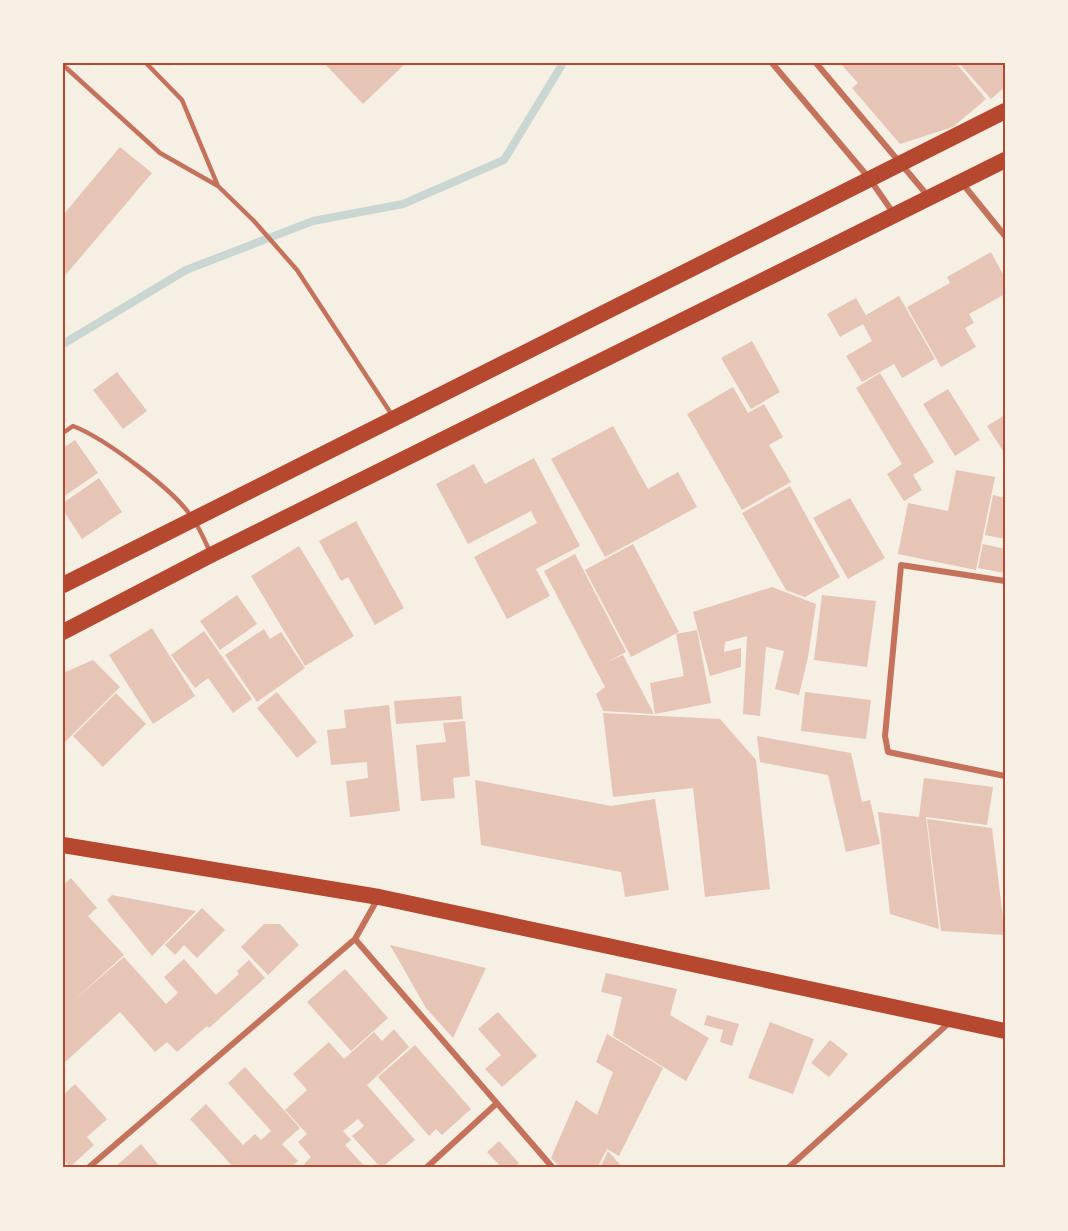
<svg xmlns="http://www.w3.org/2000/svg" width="1068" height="1231" viewBox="0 0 1068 1231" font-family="'Nunito Sans',sans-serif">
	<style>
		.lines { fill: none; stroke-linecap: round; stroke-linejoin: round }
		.stream { stroke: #c9d6d2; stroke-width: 8 }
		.building { fill: #e6c5b7 }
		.service { stroke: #c5725c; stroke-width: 4.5 }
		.minor { stroke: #c5725c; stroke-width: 6 }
		.trunk { stroke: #b5482f; stroke-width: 16 }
		.neatline { fill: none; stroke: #b5482f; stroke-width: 2 }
	</style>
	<rect width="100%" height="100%" fill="#f6efe4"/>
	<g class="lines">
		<!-- stream -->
		<path class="stream" d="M63 344 186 270 313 221 403 204 504 160 563 63"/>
	</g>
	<!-- building -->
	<path class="building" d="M324 63H406L363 104Z
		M840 63H956L986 99 953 127 900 144 852 88 858 83Z
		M959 63H1005V87L991 99Z
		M120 147 152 173 63 278V215Z
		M991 252 1005 278V294L969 314 974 323 965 328 976 347 941 367 907 307 950 283 947 277Z
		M899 296 935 359 902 378 894 364 862 382 846 356 872 341 863 324 840 337 827 314 856 298 876 333 866 315Z
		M752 341 780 392 751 409 721 358Z
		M117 372 147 411 123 429 93 390Z
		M880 373 934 462 913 475 922 490 904 501 887 474 902 464 856 388Z
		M733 387 748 413 764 404 783 437 769 445 791 482 742 510 687 414Z
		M948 389 980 440 955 456 923 404Z
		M1005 415V450L1003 451 987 426Z
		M613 426 648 489 678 472 697 507 605 557 551 459Z
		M75 440 98 473 63 497V448Z
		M534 458 580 546 536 569 550 596 507 619 474 557 537 523 531 511 468 544 436 484 474 464 485 484Z
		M956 470 995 477 976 570 898 554 908 503 948 511Z
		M99 478 122 512 82 539 63 510V503Z
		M790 486 840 577 805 597 786 590 742 513Z
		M993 495 1005 498V539L985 535Z
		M850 498 885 558 848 579 813 518Z
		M356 521 404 608 375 625 348 577 341 581 319 541Z
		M633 544 679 632 631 657 585 570Z
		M983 544 1005 549V573L978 568Z
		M299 546 354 636 305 666 251 576Z
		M575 554 626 652 607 662 623 655 654 714 603 711 596 694 605 687 544 571Z
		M772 587 816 604 808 657 799 695 775 689 784 651 766 647 760 716 743 714 747 636 725 642 724 652 741 648V667L710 676 693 612Z
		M237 595 257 624 220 650 200 621Z
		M822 595 876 601 867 667 814 660Z
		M152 628 195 696 153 724 109 655Z
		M264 629 270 639 281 632 305 668 257 702 225 655Z
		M697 630 711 703 655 714 650 683 684 676 676 634Z
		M204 631 252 699 233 713 208 678 195 688 171 655Z
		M93 660 120 687 63 744V673Z
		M277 692 317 742 297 758 257 708Z
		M805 692 871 700 866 739 801 731Z
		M116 693 146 724 103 767 73 736Z
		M461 696 463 719 396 724 394 701Z
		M389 705 400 811 350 817 346 781 368 778 367 762 331 765 327 730 346 728 344 710Z
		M603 713 720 719 756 760 770 889 705 897 693 788 613 797Z
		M465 721 470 776 453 778 455 798 421 801 416 745 446 742 443 723Z
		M757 736 851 753 862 802 870 800 880 844 846 852 828 775 760 762Z
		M924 778 993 787 987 825 926 817 939 929 890 914 878 812 919 817Z
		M475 780 611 806 655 799 669 890 625 897 621 872 481 845Z
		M927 819 992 828 1005 935 941 931Z
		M71 878 97 908 88 916 124 955 73 1001 124 957 166 1004 178 993 164 977 184 959 216 995 239 974 237 971 249 960 265 978 209 1028 207 1026 177 1052 167 1042 155 1052 120 1012 63 1064V885Z
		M112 895 196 911 152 956 107 900Z
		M202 908 225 930 197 958 184 945 175 955 165 945Z
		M264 924H280L299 945 268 975 241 947Z
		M390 945 486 968 453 1038 426 1008Z
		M345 969 388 1018 351 1051 307 1002Z
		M606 973 677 989 670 1015 709 1038 686 1081 613 1036 622 997 601 992Z
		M498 1012 537 1056 502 1087 485 1069 501 1055 478 1029Z
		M707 1015 739 1024 732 1046 720 1042 723 1030 704 1025Z
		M770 1022 814 1039 793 1094 748 1078Z
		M394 1029 409 1047 367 1085 415 1140 381 1168 352 1136 364 1126 358 1119 343 1131 351 1140 345 1145 366 1168H308L304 1164 311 1157 298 1142 307 1134 285 1110 307 1090 293 1074 329 1042 344 1059 374 1032 382 1041Z
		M607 1034 663 1068 619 1156 607 1149 597 1168H561L551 1158 576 1100 597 1115 613 1072 596 1062Z
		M830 1040 848 1054 829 1077 811 1063Z
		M415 1045 471 1109 442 1135 436 1129 429 1136 378 1077Z
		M245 1067 300 1128 282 1144 298 1161 290 1168H234L190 1119 206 1104 243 1145 255 1134 261 1140 271 1131 228 1083Z
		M75 1084 107 1119 87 1137 94 1145 70 1167 63 1159V1095Z
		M499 1141 519 1163 514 1168H502L487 1152Z
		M141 1144 161 1168H114Z
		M608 1151 623 1168H600Z"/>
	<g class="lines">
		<!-- service -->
		<path class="service" d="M146 63 182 100 218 186
			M63 65 160 153 218 186 254 221 297 270 392 415
			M63 433 73 426C104 438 175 490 193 519 200 529 205 541 210 552"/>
		<!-- minor -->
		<path class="minor" d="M772 63 869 178 894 214
			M816 63 928 196
			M962 183 1005 236
			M1005 581 901 565 885 736 888 752 1005 776
			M355 939 553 1168
			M88 1168 355 939 377 900
			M426 1168 496 1104
			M788 1168 950 1022"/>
		<!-- trunk -->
		<path class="trunk" d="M63 585 1005 111
			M63 632 211 555 1005 160
			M63 845 379 897 1005 1031"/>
	</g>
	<!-- border -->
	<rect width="1068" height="1231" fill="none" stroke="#f6efe4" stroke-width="129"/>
	<rect x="64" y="64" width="940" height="1102" class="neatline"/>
</svg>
